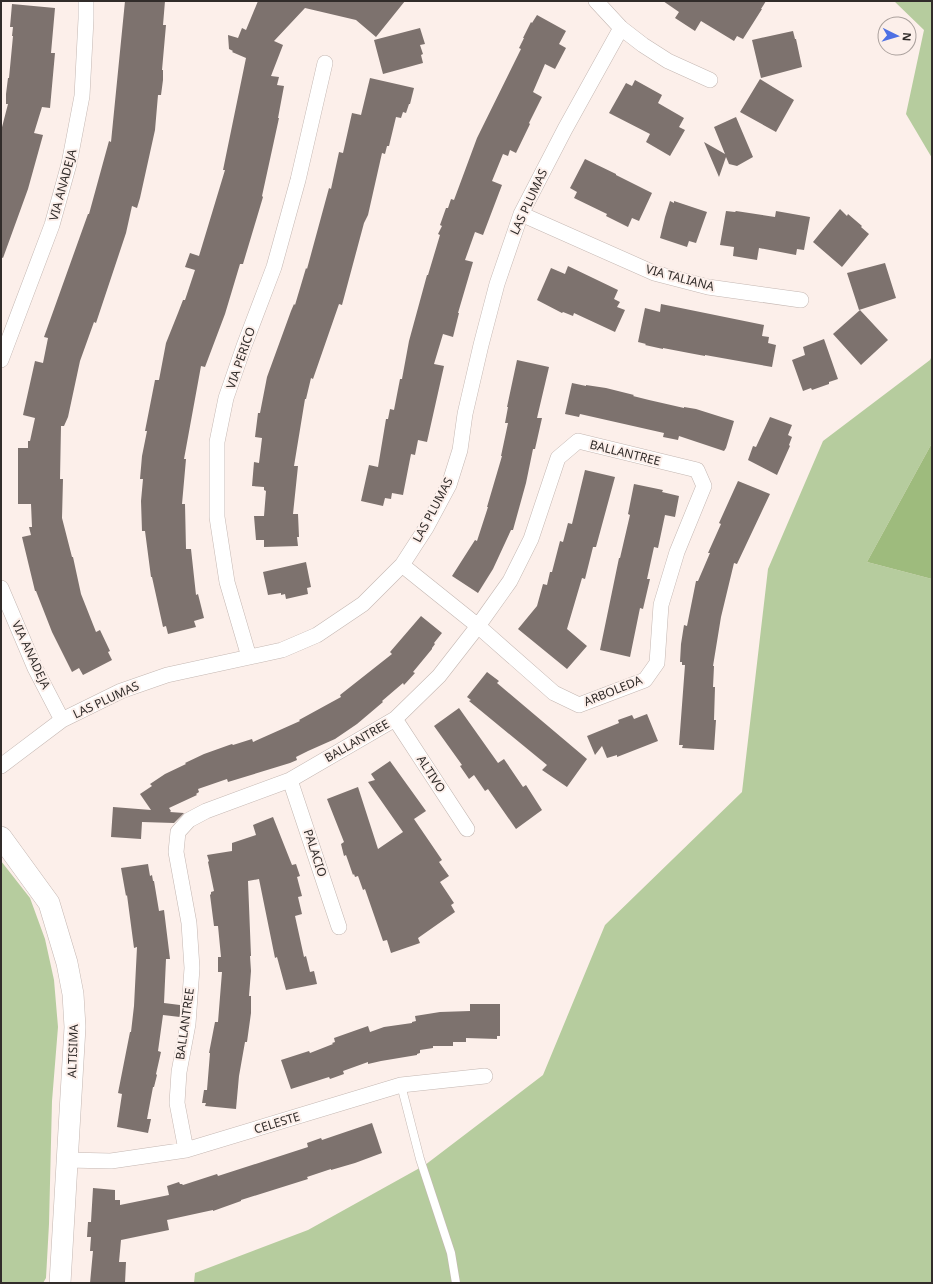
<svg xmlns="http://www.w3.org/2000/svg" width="933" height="1284" viewBox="0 0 933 1284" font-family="'Noto Sans',sans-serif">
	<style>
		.green { fill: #b6cc9e }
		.forest { fill: #9ebb7d }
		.building { fill: #7d726e }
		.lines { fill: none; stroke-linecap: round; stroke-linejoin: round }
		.lane-casing { stroke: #c4b7b2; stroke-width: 9 }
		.street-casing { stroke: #c4b7b2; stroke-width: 16 }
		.secondary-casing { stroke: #c4b7b2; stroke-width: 22 }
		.lane { stroke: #fff; stroke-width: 8 }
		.street { stroke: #fff; stroke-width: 15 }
		.secondary { stroke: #fff; stroke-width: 21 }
		.labels { text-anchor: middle; stroke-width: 4; stroke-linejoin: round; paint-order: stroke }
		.street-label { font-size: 12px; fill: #312c2a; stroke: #fcefea }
	</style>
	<rect width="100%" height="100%" fill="#fcefea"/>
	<!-- green -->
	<path class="green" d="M894 1H932V158L906 114 924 30Z
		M932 356V443L867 562 932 579V1283H194L195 1273 308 1230 425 1165 543 1075 605 925 742 792 768 569 823 441 930 360Z
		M1 861 30 898 45 939 54 980 58 1027 52 1101 49 1224 46 1278 43 1283H1Z"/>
	<!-- forest -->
	<path class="forest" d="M932 443V579L867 562Z"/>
	<!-- building -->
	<path class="building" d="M125 1H165L163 25H166L162 70H163V80L161 95H158L155 130 140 198 137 208 132 206 126 233 96 323 94 322 80 361 68 417 64 426H61L60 479H63L62 518 72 557H73L81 594 96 632 100 630 110 651 108 652 112 660 83 675 79 668 72 672 52 632 36 591H35L22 537 31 535 29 527H32L31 504H18V448H28V441H30L35 418 23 415 35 361 43 363 48 338 44 337 88 214H89L109 141 111 142Z
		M258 1H405L376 37 356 20 305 8 274 41 283 45 271 76 279 77 277 85 284 86 278 118H279L262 196 263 197 243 264H240L225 314 205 367 201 366 184 459H186L182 504H185L186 549H191L196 595 198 594 204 618 194 621 196 627 168 634 166 626 163 627 152 577H151L145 531H142L141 501 143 479H140L142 456 147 431H145L155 380H159L166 343 178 313 183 300H185L195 270 185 267 190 253 199 256 225 170H223L246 58 232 52 233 51 229 49 228 35 238 38 242 28 246 30Z
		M663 1H766L761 9H762L743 39 737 36 734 41 701 21 695 31 675 18 679 12Z
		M12 4 55 8 51 53H55L50 108 42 107 34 133 43 135 28 189 3 258 1 257V131L8 104H6V94L8 78H9L13 36H12L13 27H10Z
		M537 15 566 31 559 44 566 48 555 69 545 64 533 92 542 97 529 123 530 124 516 153 510 150 508 156 503 154 492 181 502 185 483 235 475 232 465 260 473 262 458 313H459L453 337 443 334 434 364 444 366 427 442 418 440 415 455 411 454 403 495 392 493 391 499 385 498 383 506 361 501 369 465 378 467 386 419H388L390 409 394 410 400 379H402L409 341 427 275H428L440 235 438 234 442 226 440 225 446 208H448L451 199 454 200 477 138 521 49 519 48 524 38H523L531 22 532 23Z
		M420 28 425 44 420 45 423 54 421 55 423 63 383 74 374 40Z
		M793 31 795 39H796L802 67 761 78 752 40Z
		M370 78 414 88 410 104H409L406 113 403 112 401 118 396 117 389 146H387L385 154 382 153 368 215 364 223 342 305 339 304 313 379 311 378 306 399H305L294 466H298L293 514H298L299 537H297L298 546 264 547V540H256L254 516H264L266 491 264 490V487L252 486 254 462 259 463 262 438 255 437 258 413H260L267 377 291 311 294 304 295 305 306 268 307 269 329 188 331 189 339 152 343 153 352 113 361 115Z
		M760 79 794 100 776 132 740 112Z
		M635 80 662 95 658 103 684 118 679 127 685 130 670 156 646 142 650 134 609 113 626 83 632 86Z
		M736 117 753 157 737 166 729 164 726 157 719 177 704 142 725 154 714 127Z
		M585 159 616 174V175L652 193 639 221 632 218 628 227 606 216 607 214 574 198 577 192 570 188Z
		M670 201 674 203V201L707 212 696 243 689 241 687 247 660 238 665 217Z
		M840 209 847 216 848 214 862 226 861 227 869 234 842 267 813 242Z
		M726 211 735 212 736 211 775 217 776 211 810 217 804 250 797 249 796 255 759 248 757 260 733 256 734 247 720 245Z
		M885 263 896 298 859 310 847 273Z
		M568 266 618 290 614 299 620 302 617 307 625 310 615 332 574 313 573 316 563 312 562 313 537 300 551 268 565 274Z
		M661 304 764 325 762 336 769 337 768 343 776 345 772 367 705 355V356L689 353 663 348V349L645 345 646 344 638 342 645 308 660 312Z
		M860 310 888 340 861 365 833 334Z
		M824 339 838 379 829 382V384L812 390 811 388 803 391 792 360 805 355 803 347Z
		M517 360 549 367 537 418H542L535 449H533L526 483 513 530H511L493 569 478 593 452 576 475 540 477 541 488 507H487L502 456H501L508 423H505L508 407H507Z
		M572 383 586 386V385L606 388 634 395 633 396 649 400 684 408V407L696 409 734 421 726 448 724 451 679 436 678 440 663 437 664 433 580 414 579 417 565 414Z
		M770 417 792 425 788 435 792 437 789 445 790 446 777 475 748 460 753 446 756 447Z
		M585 470 615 477 596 547H593L585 579 582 578 567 629 587 646 567 669 518 629 537 606 543 584 547 585 550 572H552L560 541 563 542 568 523 572 524Z
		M738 481 770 494 737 564 734 563 721 617 713 666H714L713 687H715L714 720H716L714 750 682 748 683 745H679L685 665H682V662H680L681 644 684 625 687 626 696 581H698L710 553H708L721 524 719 523Z
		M634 484 663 490 662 492 679 496 675 517 665 515 658 548 654 547 647 579H650L643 609 640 608 630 657 600 650 619 558H620L630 515 628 514Z
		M306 562 311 587 307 588 308 594 286 599 285 594 281 595V593L268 595 263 572Z
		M421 616 442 633 434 643 435 644 432 648V649L413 672 415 673 404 685 403 683 382 701 383 702 357 724 335 739 308 751 296 757 297 760 290 763 228 782 227 779 198 789 199 792 196 794 197 795 169 808 171 811 170 812 184 813 174 823 142 822 141 839 111 837 113 807 151 810 140 794 152 786 150 784 165 774 186 764 185 763 204 754 232 744 233 745 252 739 253 742 300 721 299 720 341 697 340 695 392 654 390 652Z
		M487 672 499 681 497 683 587 759 567 787 542 770 547 765 469 701 471 700 467 697Z
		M459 708 498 763 504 759 523 787 526 785 542 810 516 829 488 789 485 791 474 775 469 779 460 766 462 765 434 726Z
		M647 714 658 741 617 757V755L607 758 602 746 595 755 587 736 619 723 618 720 632 715 634 719Z
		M390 761 426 811 414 819 442 860 439 862 449 876 440 882 454 903 451 905 455 912 418 938 420 943 391 953 387 940 383 941 365 889 363 890 358 876 355 877 354 874 353 875 346 855 344 856 341 844 344 842 327 799 358 787 378 849 403 832 368 782 375 780 371 774Z
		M273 817 292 865 296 864 300 876 297 877 302 896 298 897 302 914 295 916 304 957 306 956 310 972 314 971 317 984 286 990 277 957 275 958 259 879 248 881 251 956H250L251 971 249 996H251V1013L247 1042H245L239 1076 236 1109 205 1106 206 1103H202L204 1090H207L210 1053H209L215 1022H218L222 972H218V957H221L218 926H214L210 895 211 894V892L214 891 208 862 209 861 207 855 232 851V843L256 835 253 825Z
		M148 864 150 876 152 875 153 881H154L159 911 164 910 170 959H166L164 1003 180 1005V1017L163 1015 158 1051 161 1052 156 1074 157 1075 154 1087H153L147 1119H151L148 1133 117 1127 122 1094 118 1093 130 1032H131L134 1006 137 947 134 948 127 895 126 896 121 868Z
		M470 1004H500V1036H497V1039L466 1038V1042H453V1046H433V1048L420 1050V1053L417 1054V1055L381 1061 368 1064V1062L343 1071 344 1074 330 1079 329 1077 291 1089 281 1060 309 1051 310 1053 333 1044 332 1043 335 1042 334 1038 368 1026 370 1032 384 1027 412 1023V1022L416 1021 415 1016 440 1012 470 1011Z
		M372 1123 382 1153 355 1163 331 1170V1169L307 1177 308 1179 241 1200V1201L213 1211V1210L167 1220 169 1230 121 1240 119 1262H126L125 1283H90L93 1251H90L91 1237H87L88 1222H91L93 1188 115 1190V1200H120V1205L169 1195 167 1186 179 1182 180 1184H182L183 1185 217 1174 218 1176 308 1147 307 1143 321 1138 322 1140Z"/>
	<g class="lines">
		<!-- lane casing -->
		<g class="lane-casing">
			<path id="lane" d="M401 1085 420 1159 451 1253 456 1283"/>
		</g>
		<!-- street casing -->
		<g class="street-casing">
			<path id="street" d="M596 1 621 28 643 45 668 61 710 80
				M521 214 654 273 708 287 801 300
				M1 360 52 225 69 164 82 96 86 19V1
				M1 588 35 668 62 720
				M249 657 227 582 217 517V442L226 398 244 346 274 267 298 180 325 63
				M395 719 467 829
				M1 766 62 720 121 691 167 675 282 650 317 635 363 604 402 565 426 528 449 485 460 450 465 414 481 345 497 284 521 214 565 129 621 28
				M290 780 339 927
				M186 1150 177 1103 179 1072 188 1024 192 968 189 923 176 852 178 832 189 820 206 811 290 780 395 719 439 676 478 626 510 581 531 539 558 458 578 441 697 470 704 486 677 552 661 605 657 663 645 680 579 705 554 693 478 626 402 565
				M67 1160 111 1161 186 1150 401 1085 485 1076"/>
		</g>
		<!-- secondary casing -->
		<g class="secondary-casing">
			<path id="secondary" d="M1 837 49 903 67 963 73 994 75 1027 60 1283"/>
		</g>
		<!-- lane -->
		<use href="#lane" class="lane"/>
		<!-- street -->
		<use href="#street" class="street"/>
		<!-- secondary -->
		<use href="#secondary" class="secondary"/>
	</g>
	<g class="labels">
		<!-- street labels -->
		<g class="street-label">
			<text transform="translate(63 185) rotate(-75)" y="4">VIA ANADEJA</text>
			<text transform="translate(529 202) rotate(-65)" y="4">LAS PLUMAS</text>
			<text transform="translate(680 278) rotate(15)" y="4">VIA TALIANA</text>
			<text transform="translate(241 358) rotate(-71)" y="4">VIA PERICO</text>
			<text transform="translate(625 453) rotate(14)" y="4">BALLANTREE</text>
			<text transform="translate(433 510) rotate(-62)" y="4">LAS PLUMAS</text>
			<text transform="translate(31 655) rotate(65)" y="4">VIA ANADEJA</text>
			<text transform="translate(613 691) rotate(-22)" y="4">ARBOLEDA</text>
			<text transform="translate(106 700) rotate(-25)" y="4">LAS PLUMAS</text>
			<text transform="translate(357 741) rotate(-30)" y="4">BALLANTREE</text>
			<text transform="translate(431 774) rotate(57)" y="4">ALTIVO</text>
			<text transform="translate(315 853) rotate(72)" y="4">PALACIO</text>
			<text transform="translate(185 1024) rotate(-82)" y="4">BALLANTREE</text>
			<text transform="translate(73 1051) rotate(-88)" y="4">ALTISIMA</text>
			<text transform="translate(277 1123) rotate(-17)" y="4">CELESTE</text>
		</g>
	</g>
	<!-- border -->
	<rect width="933" height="1284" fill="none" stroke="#312c2a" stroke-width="4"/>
	<!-- north arrow -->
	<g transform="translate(897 36) rotate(95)"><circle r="19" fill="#fcefea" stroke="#aba19d"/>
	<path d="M0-3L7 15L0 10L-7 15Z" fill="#4e70e4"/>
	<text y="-6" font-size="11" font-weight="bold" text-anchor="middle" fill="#312c2a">N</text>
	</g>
</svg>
